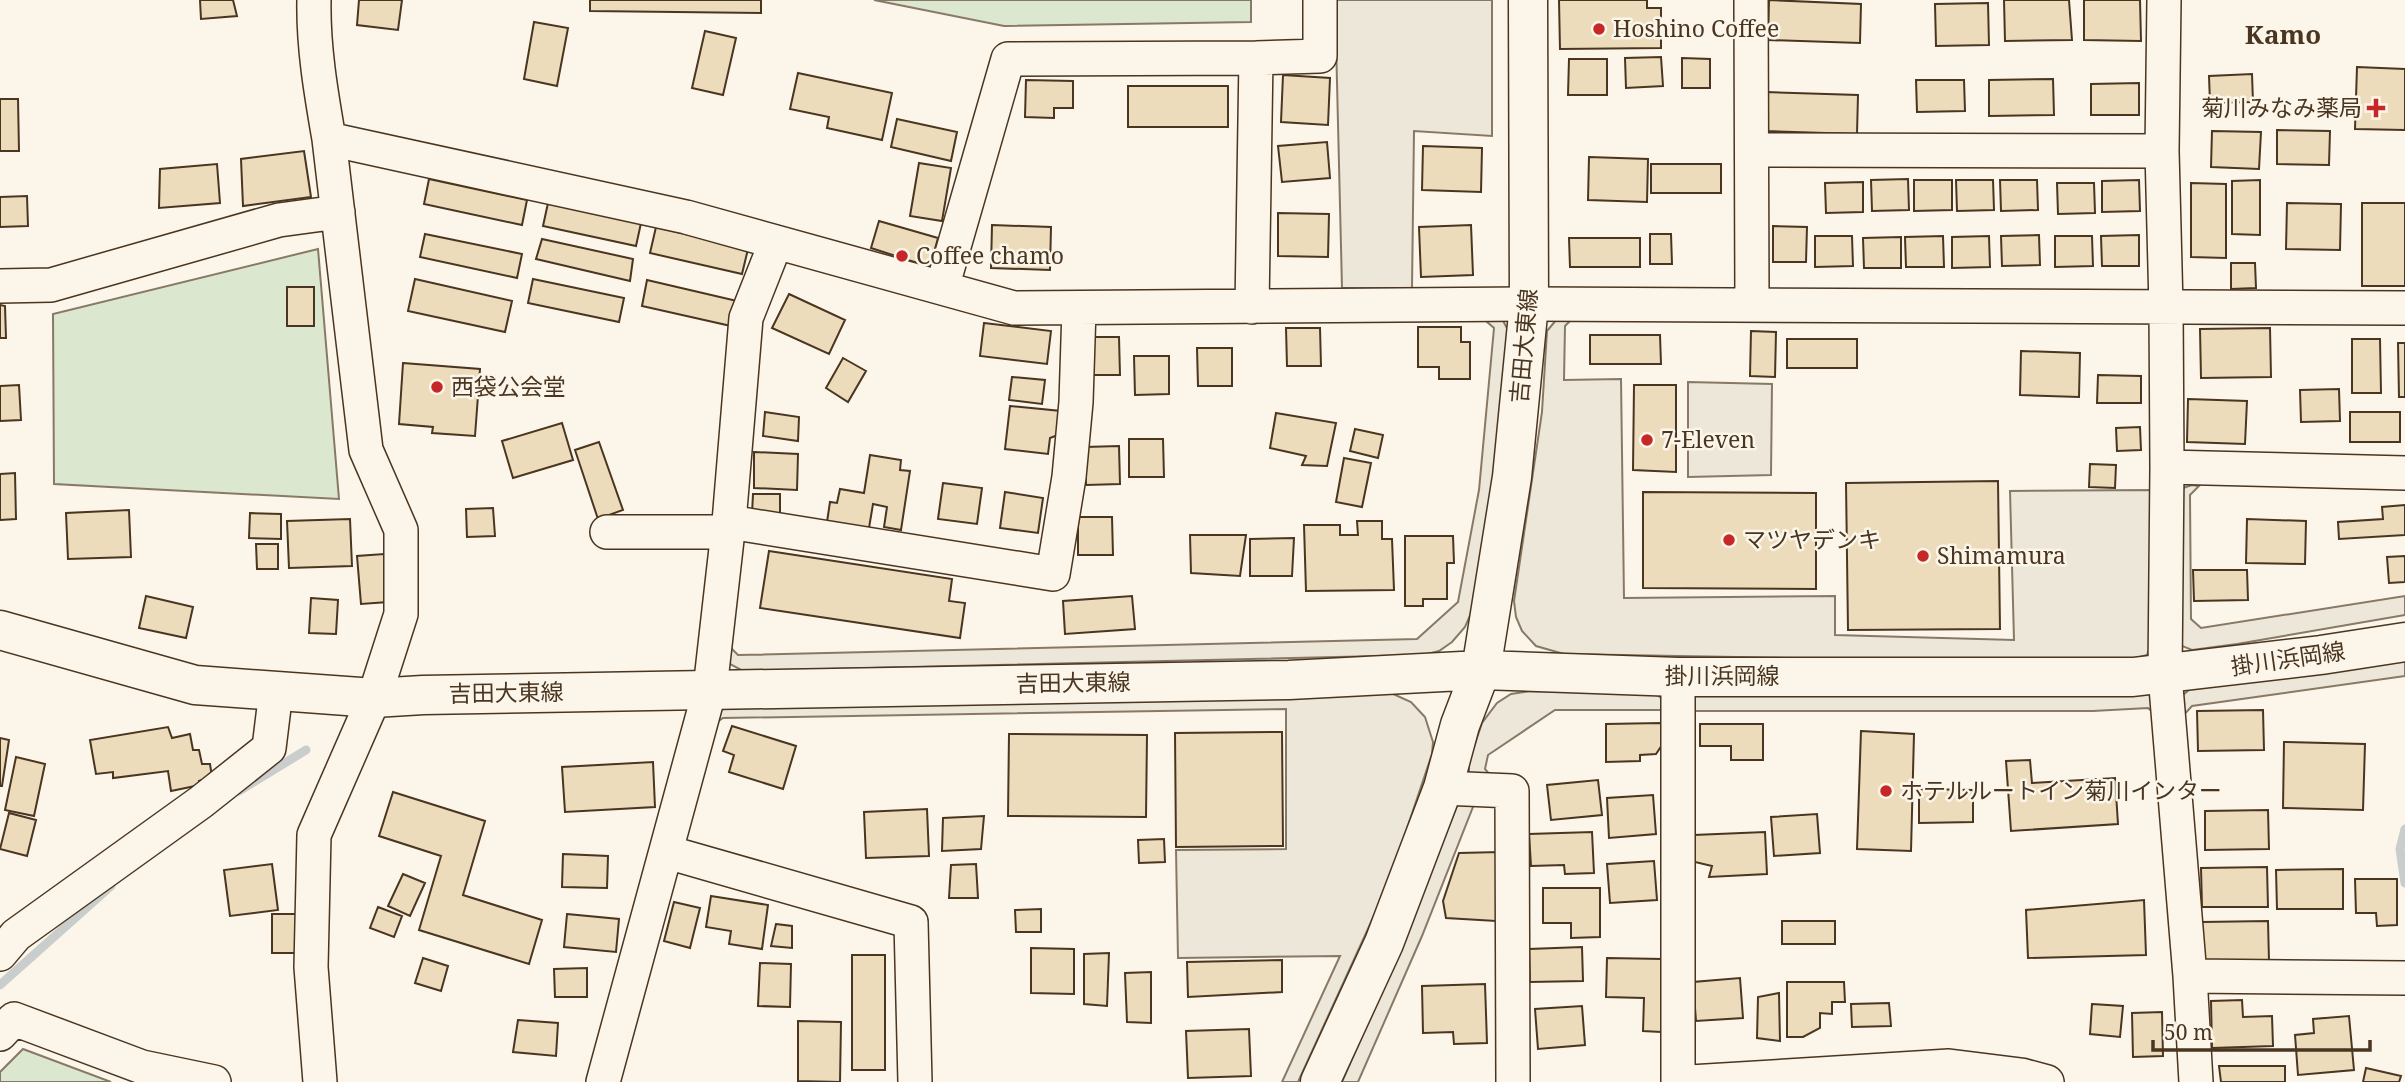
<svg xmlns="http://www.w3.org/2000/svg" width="2405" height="1082" viewBox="0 0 2405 1082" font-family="'Noto Serif','Noto Sans JP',serif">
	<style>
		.green { fill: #dce7d0; stroke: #887966; stroke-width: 2 }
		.parking { fill: #ede7d9; stroke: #887966; stroke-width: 2 }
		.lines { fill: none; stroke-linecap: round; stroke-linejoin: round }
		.stream { stroke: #c9cecd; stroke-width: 9 }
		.building { fill: #ecdcbc; stroke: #4a3520; stroke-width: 2 }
		.minor-casing { stroke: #4a3520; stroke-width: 36 }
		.major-casing { stroke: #4a3520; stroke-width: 41 }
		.minor { stroke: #fbf6e9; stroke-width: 33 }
		.major { stroke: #fbf6e9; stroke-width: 38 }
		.poi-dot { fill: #c62828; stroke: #fbf6e9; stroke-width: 2.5 }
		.labels { text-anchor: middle; stroke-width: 5; stroke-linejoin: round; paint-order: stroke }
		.poi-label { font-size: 23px; fill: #4a3520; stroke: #fbf6e9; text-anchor: start }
		.street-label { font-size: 23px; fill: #4a3520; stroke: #fbf6e9 }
		.quarter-label { font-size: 26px; font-weight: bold; fill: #4a3520; stroke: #fbf6e9 }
	</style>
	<rect width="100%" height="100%" fill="#fbf6e9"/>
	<!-- green -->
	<path class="green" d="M874 0H1251V22L1004 26Z
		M318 249 339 499 54 484 53 314Z
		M23 1049 111 1082H0V1072Z"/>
	<!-- parking -->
	<path class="parking" d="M1335 0H1492V136L1414 131 1412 288H1342Z
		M1576 315 1565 326 1564 380 1621 379 1624 598 1835 596V635L2014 640 2010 491 2153 490 2152 643 2147 655 2136 658 1974 661 1564 654 1536 646 1522 631 1516 617 1514 601 1542 412 1547 331 1557 319Z
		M1480 316 1502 319 1508 330 1503 423 1472 611 1465 627 1452 642 1439 651 1423 655 743 671 728 663 727 644 738 655 1417 639 1458 602 1479 490 1494 328Z
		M1688 382 1772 384 1771 475 1688 477Z
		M2192 485 2199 486 2190 495 2191 619 2201 628 2405 596V615L2237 644 2192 650 2182 646 2179 641 2183 488Z
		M2405 657V676L2192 706 2180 719 2181 703 2183 695 2190 689Z
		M1531 691 1653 692 1668 703 1670 710H1555L1488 755 1485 769 1496 782 1474 778 1469 772V762L1482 723 1497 703 1511 694Z
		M1391 693 1411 702 1425 717 1433 742 1432 754 1388 885 1298 1082H1282L1340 956 1178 958 1176 850 1286 849V709L723 718 713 725 725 704Z
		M2152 693 2161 719 2148 708 2093 711H1686L1696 694Z
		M1479 799 1473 807 1422 936 1358 1082H1342L1395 960 1459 801Z"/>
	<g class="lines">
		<!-- stream -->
		<path class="stream" d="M239 791 306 750
			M2405 829 2400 849 2405 883
			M0 985 111 886"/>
	</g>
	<!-- building -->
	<path class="building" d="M200 0H233L237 16 201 19Z
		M359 0H402L398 30 357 25Z
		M590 0H761V13L590 11Z
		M1559 0H1647V8H1661V48L1560 49Z
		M1769 0 1861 4 1860 43 1768 40Z
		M2004 0H2069L2072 40 2005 41Z
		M2084 0H2140L2141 41 2084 40Z
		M1988 3 1989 45 1936 46 1935 4Z
		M534 22 568 28 557 86 524 79Z
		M705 31 736 38 723 95 692 88Z
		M1661 57 1663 86 1626 88 1625 58Z
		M1682 58 1710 59V88H1682Z
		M1569 59H1607V95H1568Z
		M2357 67 2405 69V130L2355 129Z
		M798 73 892 93 882 140 827 128 829 117 790 109Z
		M2252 74 2253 102 2210 103 2209 76Z
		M1283 75 1330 78 1328 125 1281 122Z
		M2053 79 2054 115 1989 116V80Z
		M1026 80 1073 81V108H1054V118L1025 117Z
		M1916 80H1964L1965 111 1917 112Z
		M2139 83V115H2091V84Z
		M1128 86H1228V127H1128Z
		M1766 92 1858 95 1857 134 1765 131Z
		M0 99H18L19 151H0Z
		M897 119 957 132 951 161 891 147Z
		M2277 130 2330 131 2329 165 2277 164Z
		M2212 131 2261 132 2259 169 2211 167Z
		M1327 142 1330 178 1282 182 1278 146Z
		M1423 146 1482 148 1481 192 1422 190Z
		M304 151 311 197 243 206 241 159Z
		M1589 157 1648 159 1647 202 1588 200Z
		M919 163 951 168 942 221 910 216Z
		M217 164 220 203 159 208 160 169Z
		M1651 164H1721V193H1651Z
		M429 179 527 200 522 225 424 204Z
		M1908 179 1909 210 1872 211 1871 180Z
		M1914 180H1952V210L1914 211Z
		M1956 180H1993L1994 210 1957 211Z
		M2000 180H2037L2038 210 2001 211Z
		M2139 180 2140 211 2102 212V181Z
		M2260 180V235L2232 234V181Z
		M1863 182V212L1826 213 1825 183Z
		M2057 183H2094L2095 213 2058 214Z
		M2191 183 2226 184V258L2191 257Z
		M27 196 28 226 0 227V197Z
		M548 203 641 223 636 246 543 226Z
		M2287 203 2341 204 2340 250 2286 249Z
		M2362 203H2405V286H2362Z
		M1278 213 1329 214 1328 257 1278 256Z
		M879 221 938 238 930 267 871 248Z
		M992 225 1051 227 1050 270 991 268Z
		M1471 225 1473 275 1421 277 1419 227Z
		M1773 226 1807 227 1806 262H1773Z
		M656 227 748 249 742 274 650 253Z
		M425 234 522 254 517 278 420 257Z
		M1650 234H1671L1672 264H1650Z
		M2039 235 2040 265 2002 266 2001 236Z
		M2139 235V266H2102L2101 236Z
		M1815 236H1852L1853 266 1815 267Z
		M1943 236 1944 267H1906L1905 237Z
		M1989 236 1990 267 1952 268V237Z
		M2055 236H2092L2093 266 2055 267Z
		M1901 237V268H1864L1863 238Z
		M1569 238H1640V267H1570Z
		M542 239 633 259 630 281 536 259Z
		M2231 263H2255L2256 288 2231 289Z
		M415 279 512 301 505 332 408 311Z
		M533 279 624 298 619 322 528 303Z
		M647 280 737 301 731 326 642 306Z
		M287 287H314V326H287Z
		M789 294 845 320 829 354 772 328Z
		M0 305 5 306 6 338H0Z
		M984 323 1051 331 1047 364 980 356Z
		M1418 327H1461V342H1470V379H1439V367H1418Z
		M1286 328H1320L1321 366H1287Z
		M2270 328 2271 377 2201 378 2200 329Z
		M1751 331 1776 332 1775 377 1750 376Z
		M1590 335H1660L1661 364H1590Z
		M1085 337H1119L1120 375H1085Z
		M1787 339H1857V368H1787Z
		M2352 339H2380L2381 393H2352Z
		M2398 343H2405V397H2399Z
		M1197 348H1232V386H1198Z
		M2021 351 2080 353 2079 397 2020 395Z
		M1134 356H1169V394L1135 395Z
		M843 358 866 371 848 402 826 388Z
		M403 363 480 369 475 436 432 433 433 427 399 424Z
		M2098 375 2141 376V403H2097Z
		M1012 377 1045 380 1042 404 1009 400Z
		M19 385 21 420 0 421V386Z
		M1634 385H1676V472L1633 470Z
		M2339 389 2340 421 2301 422 2300 390Z
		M2188 399 2247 401 2245 444 2187 442Z
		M1010 406 1061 411 1058 435 1050 438 1048 454 1005 449Z
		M765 412 799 417 798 441 763 436Z
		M2350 412H2400V442H2350Z
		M1276 413 1336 423 1327 466 1302 465 1306 456 1270 448Z
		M562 423 573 460 513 478 502 441Z
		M2140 427 2141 450 2117 451 2116 428Z
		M1355 429 1383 435 1378 458 1350 451Z
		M1129 439H1163L1164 477H1129Z
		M599 442 623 510 598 519 575 450Z
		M1119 446 1120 484 1086 485 1085 447Z
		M754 452 798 454 797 490 754 488Z
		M870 455 901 460 900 470 910 471 901 530 884 527 887 507 873 504 869 528 827 522 830 502 837 503 840 489 864 493Z
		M1344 458 1371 463 1362 507 1336 502Z
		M2090 464 2116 465 2115 488 2089 487Z
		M15 473 16 519 0 520V474Z
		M1998 481 2000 629 1848 630 1846 483Z
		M943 483 982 488 977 524 938 519Z
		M1005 492 1043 498 1038 533 1000 528Z
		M1643 492 1816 493V589L1643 588Z
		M753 494H780V517L752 514Z
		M2405 505V535L2339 539 2338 522 2383 519 2382 507Z
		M493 508 495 536 467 537 466 509Z
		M129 510 131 557 68 559 66 513Z
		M250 513 281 514V539L249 538Z
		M1078 517H1112L1113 555H1078Z
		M350 519 352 566 289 568 287 521Z
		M2247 519 2306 521 2305 564 2246 563Z
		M1357 521H1382V539H1392L1394 590 1306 591 1304 525H1340V535H1358Z
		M1190 535H1246L1240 576 1191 573Z
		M1405 536H1453L1454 563H1447V599H1423V606H1405Z
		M1294 538 1292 576H1250V539Z
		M256 544H278V569H257Z
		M769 551 952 579 949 601 965 603 960 638 760 608Z
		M384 554 388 602 361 604 357 556Z
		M2405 556V582L2389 583 2387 557Z
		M2193 570H2247L2248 600 2194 601Z
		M146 596 193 607 186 638 139 628Z
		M1132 596 1135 629 1065 634 1063 601Z
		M311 598 338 600 336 634 309 633Z
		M2263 710 2264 750 2198 751 2197 711Z
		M1661 723 1662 745 1656 754 1640 755V761L1606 762V724Z
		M1700 724H1763V760H1731V746H1700Z
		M732 726 796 746 783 789 729 772 734 755 723 751Z
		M168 727 172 738 190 734 193 750H199L202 764H210L212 777 199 781 200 785 171 791 168 771 113 778V772L96 774 90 740Z
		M1861 731 1914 734 1911 851 1857 849Z
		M1282 732 1283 846 1176 847 1175 733Z
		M1009 734 1147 735 1146 817 1008 816Z
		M0 738 9 740 2 786H0Z
		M2284 742 2365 744 2363 810 2283 808Z
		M16 757 45 764 34 816 5 810Z
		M2030 760 2032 783 2115 778 2118 824 2011 831 2006 761Z
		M653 762 655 807 565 812 562 767Z
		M1598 780 1602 815 1551 820 1547 785Z
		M1919 789 1973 790V822L1919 823Z
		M393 792 485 821 463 895 542 920 529 964 419 930 441 856 379 836Z
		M1653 795 1656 834 1609 838 1607 798Z
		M927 809 929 856 866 858 864 812Z
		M2268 810 2269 849 2205 850V811Z
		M9 813 36 820 27 856 0 849Z
		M1817 814 1820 853 1774 856 1771 817Z
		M984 816 981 849 942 851 943 818Z
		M1592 832 1594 873 1565 874 1564 865 1531 866 1529 834Z
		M1765 832 1767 874 1709 877 1712 866 1695 862 1694 835Z
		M1164 839 1165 862 1139 863 1138 840Z
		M1500 852 1496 921 1446 918 1443 901 1459 853Z
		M563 854 608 856 607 888 562 887Z
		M1654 861 1657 900 1610 903 1607 864Z
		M272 864 278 910 230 916 224 870Z
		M976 864 978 898H949L951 865Z
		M2267 867 2268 907H2202L2201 868Z
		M2343 869V909H2277L2276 870Z
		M403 874 425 883 410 916 388 906Z
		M2355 879H2397V925L2377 926 2376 913H2356Z
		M1543 888H1600V937L1571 938V923H1543Z
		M711 896 768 905 762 949 729 944 731 931 706 927Z
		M2144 900 2146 955 2028 958 2026 910Z
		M674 902 700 908 690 948 664 941Z
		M378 907 402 916 394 937 370 928Z
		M1041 909V932H1016L1015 910Z
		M272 914H296V953H272Z
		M567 914 619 919 616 952 564 947Z
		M1782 921H1835V944H1782Z
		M2268 921 2269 961 2202 962V922Z
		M776 924 792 926V948L771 946Z
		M1582 947 1583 981 1530 982 1529 949Z
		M1031 948 1074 949V994L1031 993Z
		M1109 953 1107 1006 1084 1004V954Z
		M852 955H885V1070H852Z
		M423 958 448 966 441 991 415 983Z
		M1607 958 1663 959 1661 1032 1643 1031 1644 998 1606 997Z
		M1282 960V992L1188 997 1187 962Z
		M760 963 791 964 790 1007 758 1006Z
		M587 968V997H555L554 969Z
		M1151 972V1023L1127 1022 1125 973Z
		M1740 978 1743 1018 1696 1021 1693 982Z
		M1787 982H1844L1845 1002H1832V1014L1820 1013V1028L1803 1037H1787Z
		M1485 984 1487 1043 1454 1044 1453 1032 1423 1033 1422 986Z
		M1779 993 1780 1041 1757 1038 1758 997Z
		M2242 1000 2243 1017 2272 1016 2273 1046 2212 1048 2211 1001Z
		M1889 1003 1891 1026 1852 1027 1851 1004Z
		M2092 1004 2123 1006 2120 1037 2090 1034Z
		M1582 1006 1585 1045 1538 1049 1535 1009Z
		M2162 1012 2163 1056 2133 1057 2132 1013Z
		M2349 1016 2354 1070 2298 1075 2295 1035 2314 1033 2313 1019Z
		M518 1020 558 1023 556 1056 513 1052Z
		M798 1021 841 1022 840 1082 798 1081Z
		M1249 1029 1251 1076 1188 1078 1186 1031Z
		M2219 1066H2285V1082H2221Z
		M2366 1068 2401 1076 2399 1082H2363Z"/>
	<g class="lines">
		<!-- minor casing -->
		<g class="minor-casing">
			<path id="minor" d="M314 0C313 46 321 93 329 139L366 450 401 530V614L374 698 314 835 311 967 320 1082
				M1751 0 1752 305
				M2164 0 2162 151 2166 307 2167 467 2165 675 2190 976 2196 1082
				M329 139 686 217 1014 308 1529 304 2405 308
				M1753 150 2162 151
				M0 286 51 285 279 220 338 212
				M942 288 1008 59 1256 58 1320 56V0
				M1252 307 1256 58
				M2167 467 2405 473
				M729 522 1053 574 1069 477 1076 402 1079 309
				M607 532H727
				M1443 788 1512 791 1513 1082
				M667 852 911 922 915 1082
				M0 954 16 935 201 802 269 748 276 691
				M2190 976 2405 978
				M0 1034 14 1019 142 1067 214 1082
				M603 1082 710 689 729 522 746 318 776 242
				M1678 1082V677
				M1690 1082 1949 1066 2021 1075 2047 1082"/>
		</g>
		<!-- major casing -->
		<g class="major-casing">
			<path id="major" d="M0 630 195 685 374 698 423 695 1289 680 1481 670 1678 677H2133L2321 655 2405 642
				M1320 1082 1384 943 1443 788 1460 725 1481 670 1512 477 1529 304 1528 0"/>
		</g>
		<!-- minor -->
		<use href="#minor" class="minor"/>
		<!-- major -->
		<use href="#major" class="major"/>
	</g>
	<!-- markers -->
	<g class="poi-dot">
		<circle cx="1599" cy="29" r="7"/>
		<path d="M2372.5 97.5h7v7h7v7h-7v7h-7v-7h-7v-7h7z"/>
		<circle cx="902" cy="256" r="7"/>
		<circle cx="437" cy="387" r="7"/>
		<circle cx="1647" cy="440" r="7"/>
		<circle cx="1729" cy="540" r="7"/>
		<circle cx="1923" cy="556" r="7"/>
		<circle cx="1886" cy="791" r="7"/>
	</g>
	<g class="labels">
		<!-- poi labels -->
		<g class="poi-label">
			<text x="1613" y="37">Hoshino Coffee</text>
			<text x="2362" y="116" text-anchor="end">菊川みなみ薬局</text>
			<text x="916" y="264">Coffee chamo</text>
			<text x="451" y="395">西袋公会堂</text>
			<text x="1661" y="448">7-Eleven</text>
			<text x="1743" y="548">マツヤデンキ</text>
			<text x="1937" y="564">Shimamura</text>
			<text x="1900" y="799">ホテルルートイン菊川インター</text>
		</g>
		<!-- street labels -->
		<g class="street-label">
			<text transform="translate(1524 346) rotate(-85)" y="8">吉田大東線</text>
			<text transform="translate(2288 659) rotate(-8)" y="8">掛川浜岡線</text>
			<text x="1722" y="684">掛川浜岡線</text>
			<text transform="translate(1073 683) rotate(-1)" y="8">吉田大東線</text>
			<text transform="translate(506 693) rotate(-1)" y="8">吉田大東線</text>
		</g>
		<!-- quarter labels -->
		<g class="quarter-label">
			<text x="2283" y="44">Kamo</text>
		</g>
	</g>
	<!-- scale -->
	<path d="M2153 1040v10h217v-10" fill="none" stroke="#4a3520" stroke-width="3.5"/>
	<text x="2164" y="1040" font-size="21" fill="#4a3520" stroke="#fbf6e9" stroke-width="5" paint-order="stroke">50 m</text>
</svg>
